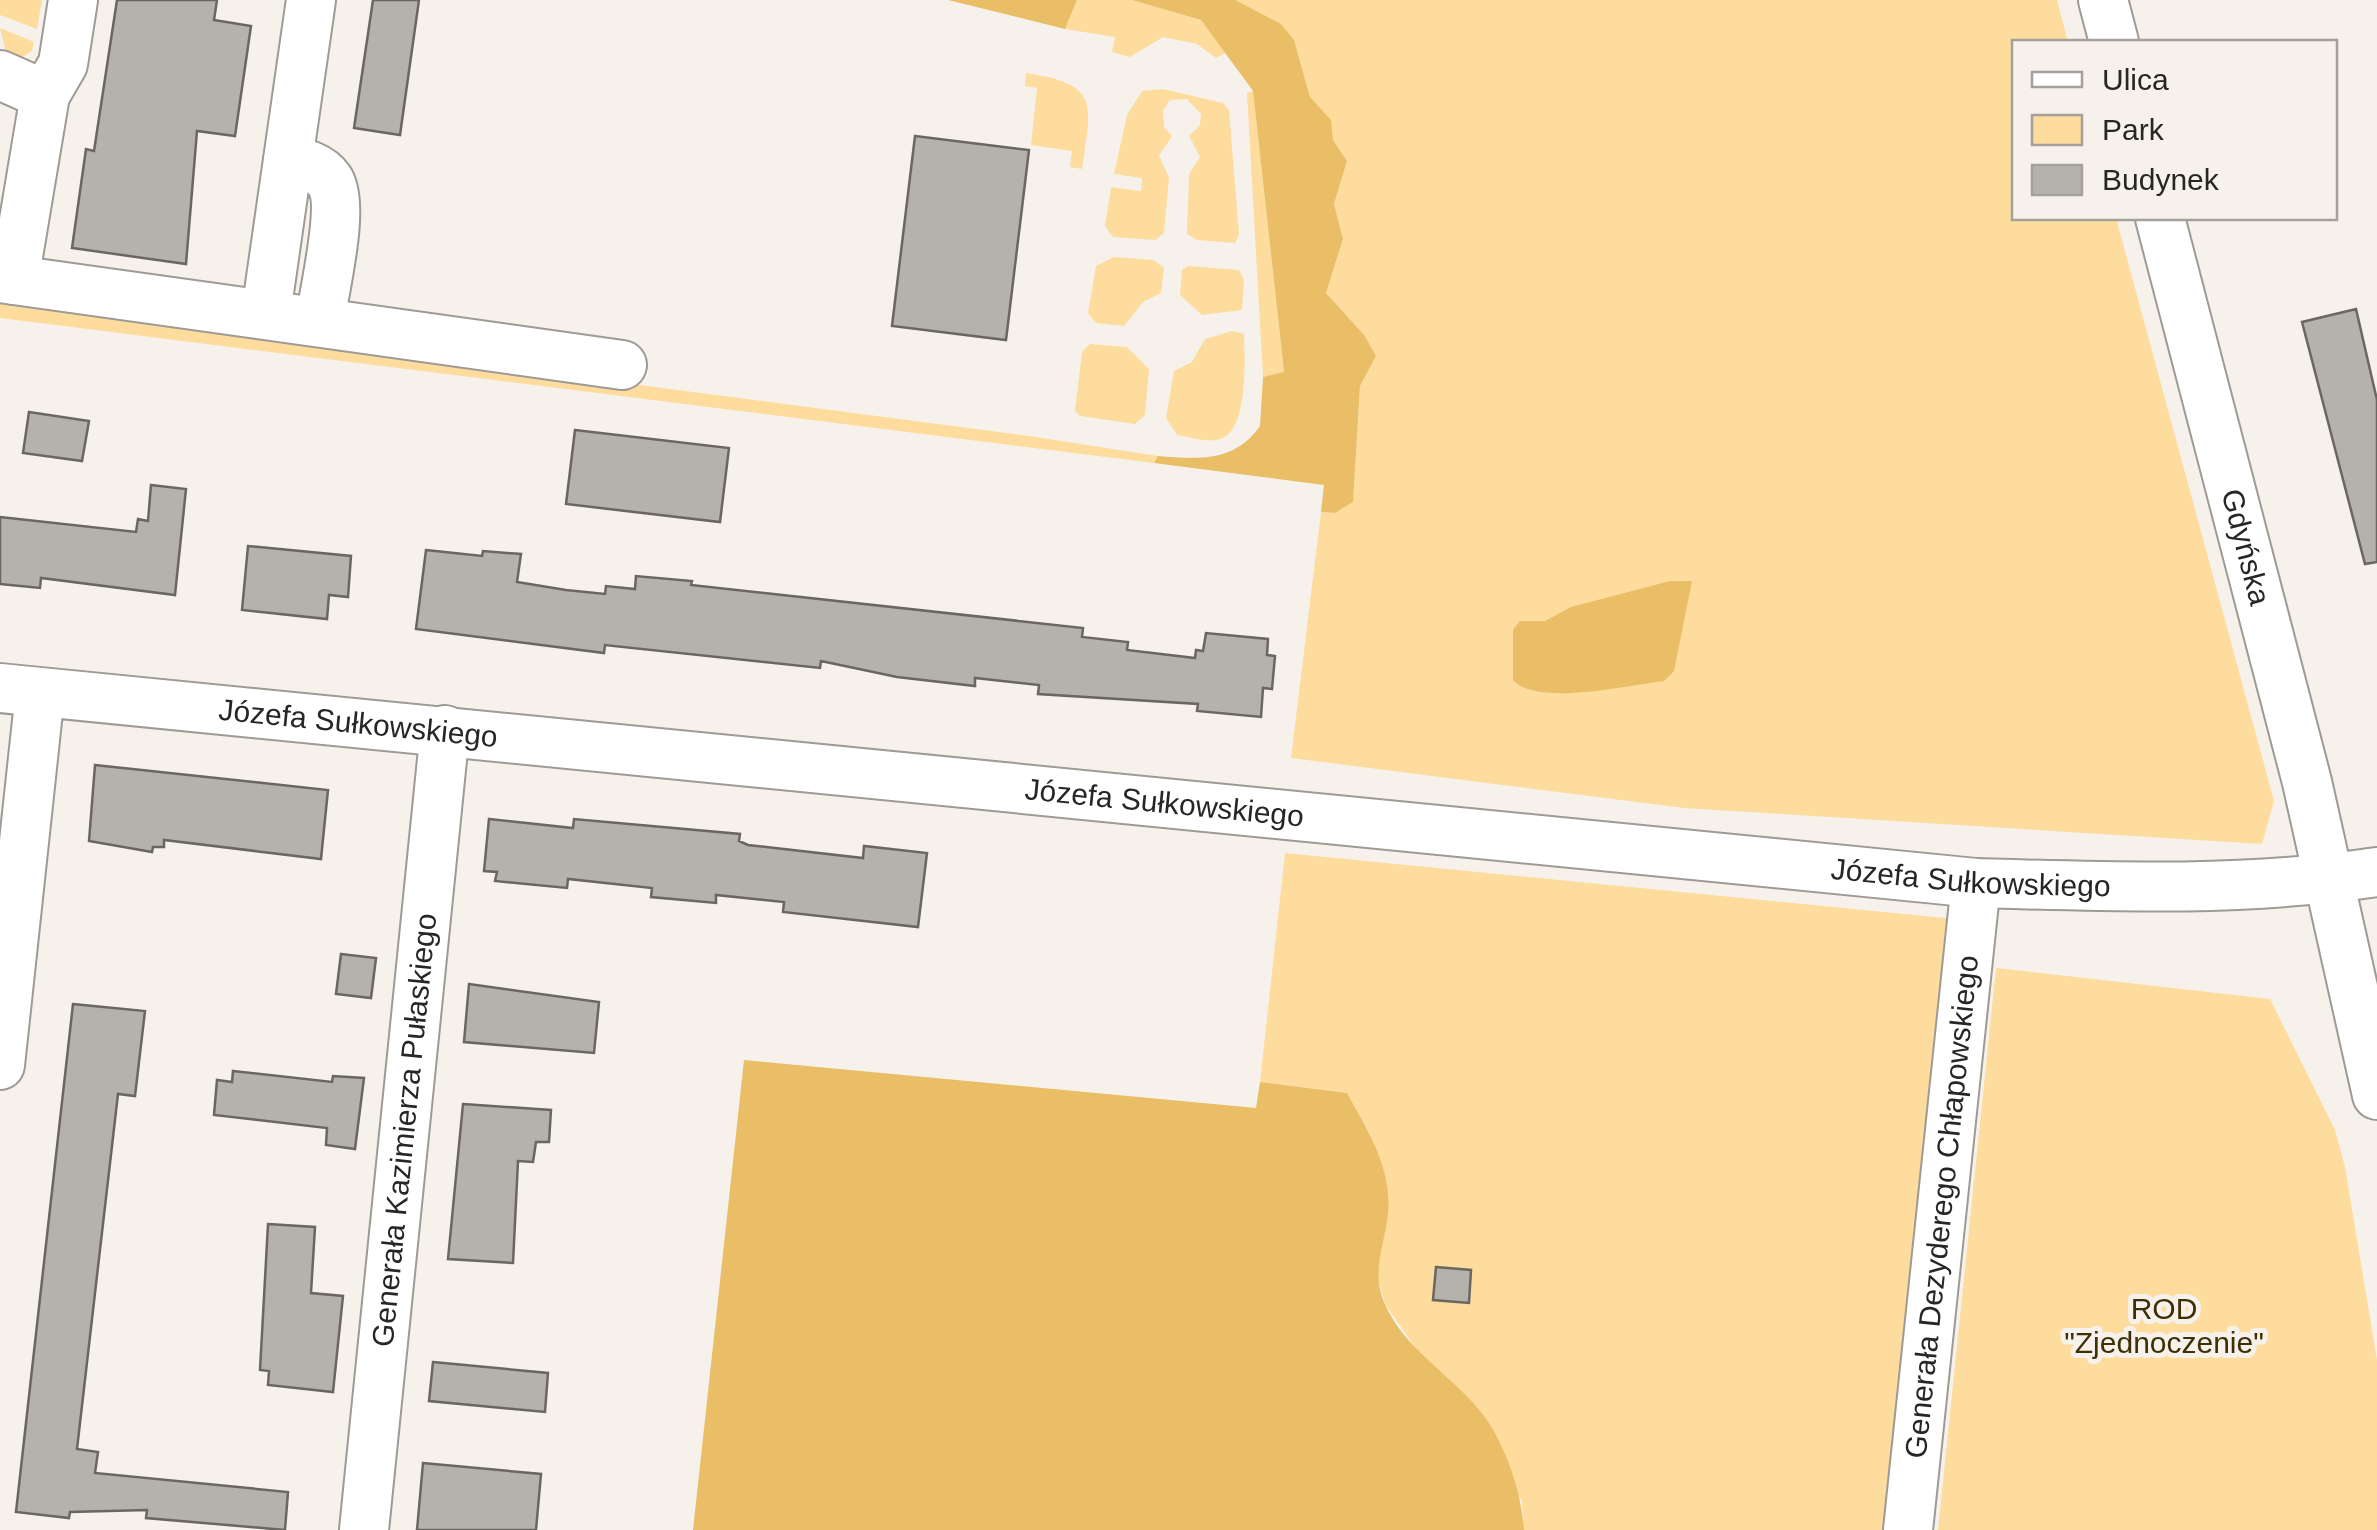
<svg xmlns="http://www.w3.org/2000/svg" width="2377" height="1530" viewBox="0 0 2377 1530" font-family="Arial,sans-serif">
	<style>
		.green { fill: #fddc9e }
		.forest { fill: #e9be66 }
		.building { fill: #b5b1ab; stroke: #6a6760; stroke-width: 2.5 }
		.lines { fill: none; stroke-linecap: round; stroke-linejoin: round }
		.minor-casing { stroke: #9e9a94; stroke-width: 52 }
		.minor { stroke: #fff; stroke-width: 48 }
		.labels { text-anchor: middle; stroke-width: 10; stroke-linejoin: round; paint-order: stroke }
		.street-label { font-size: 30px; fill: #282624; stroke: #f6f2eb }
		.park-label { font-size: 30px; fill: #3f2e06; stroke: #f6f2eb }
	</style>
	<rect width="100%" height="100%" fill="#f6f2eb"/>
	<!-- green -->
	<path class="green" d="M0 0H42L37 29 0 15Z
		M1077 0H1132L1201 20 1226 53 1216 58 1197 44 1163 37 1130 57 1112 52 1115 37 1065 29Z
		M1229 0H2057L2068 42H2014V218H2116L2274 801 2262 844 1684 808 1291 758 1321 512 1335 513 1353 502 1360 386 1376 356 1365 336 1326 293 1343 239 1334 204 1347 161 1333 140 1330 120 1310 97 1294 40Z
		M0 28 34 42 32 51 21 58 7 56Z
		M1026 73C1101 84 1091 104 1082 169L1070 167 1072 151 1031 145 1037 88 1025 86Z
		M1163 89 1223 103 1229 110 1239 234 1235 243 1197 240 1187 234 1189 174 1200 157 1189 136 1200 125 1201 114 1187 99 1170 100 1163 110 1164 127 1172 136 1159 156 1169 177 1164 233 1155 240 1113 237 1105 226 1111 187 1141 191 1142 178 1114 174 1127 115 1142 91Z
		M1253 91 1284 373 1263 377 1247 93Z
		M1114 257 1154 260 1164 268 1161 293 1143 302 1124 326 1096 323 1088 313 1096 266Z
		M1188 266 1239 270 1244 280 1242 310 1202 315 1180 295 1182 270Z
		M0 301 1029 436 1158 456 1154 463 0 318Z
		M1232 331 1244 334C1245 358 1248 426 1223 438 1211 444 1190 437 1177 435L1166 418 1174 371 1192 362 1205 339Z
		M1090 344 1127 347 1149 369 1145 415 1135 424 1080 416 1075 411 1082 352Z
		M1285 853 1955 919 1889 1530H1524L1522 1501 1385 1304 1376 1271 1388 1214 1370 1134 1347 1093 1260 1082Z
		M1996 968 2270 999 2335 1130 2345 1167 2377 1360V1530H1938Z"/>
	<!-- forest -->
	<path class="forest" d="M948 0H1077L1065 29Z
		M1132 0H1235L1281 24 1294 40 1310 97 1331 120 1333 140 1347 161 1334 204 1343 239 1326 293 1365 336 1376 356 1360 386 1353 502 1335 513 1321 512 1324 485 1154 463 1158 456C1199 459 1234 463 1260 426L1263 377 1284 372 1253 91 1201 20Z
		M1670 581H1692L1674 671 1664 681C1628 685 1537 707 1513 680V630L1520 621H1545L1571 607Z
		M744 1060 1256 1108 1260 1082 1347 1093C1368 1131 1392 1168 1388 1213 1385 1245 1371 1269 1384 1302 1403 1349 1455 1377 1484 1416 1506 1446 1522 1494 1524 1530H693Z"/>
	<!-- building -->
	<path class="building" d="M117 0H217L214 20 251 26 235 136 197 131 186 264 72 248 86 149 94 151Z
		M373 0H419L400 135 354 128Z
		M915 136 1029 150 1006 340 892 326Z
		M2356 309 2377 400V562L2365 564 2302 322Z
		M29 412 89 421 82 461 23 453Z
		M575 430 729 448 720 522 566 504Z
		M151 485 186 489 175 595 41 578 40 588 0 584V517L136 532 138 519 148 521Z
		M248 546 351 556 348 597 329 595 327 619 242 610Z
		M426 550 482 556 483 551 521 554 517 582 566 590 605 594 606 586 635 589 636 576 692 581 691 585 1083 628 1082 637 1128 642 1127 650 1195 658 1196 650 1203 651 1206 633 1268 639 1267 655 1275 656 1272 689 1263 688 1261 717 1197 711 1198 704 1038 694 1039 685 975 678V686L897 677 821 661 820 668 605 645 604 653 416 629Z
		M95 765 328 790 321 859 164 840V847H153L152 852 89 841Z
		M489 819 573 828 574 819 740 834 739 841 748 845 863 858 864 846 927 853 918 927 783 912 784 902 716 895V903L651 897 652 888 568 879 567 888 495 881 497 872 484 871Z
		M341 954 376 958 371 998 336 994Z
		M469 984 599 1002 594 1053 464 1042Z
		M73 1004 145 1011 135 1096 118 1094 77 1449 98 1452 95 1473 288 1492 285 1530 146 1518 147 1510 70 1512 69 1518 16 1512Z
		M233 1071 332 1082 333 1076 364 1078 355 1149 326 1145 327 1128 214 1115 217 1080 232 1082Z
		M463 1104 551 1110 549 1142H536L533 1162 518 1161 513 1263 448 1259Z
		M268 1224 315 1227 311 1293 343 1296 333 1392 268 1385 269 1371 260 1370Z
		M1436 1267 1471 1270 1469 1303 1433 1300Z
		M433 1362 548 1373 545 1412 429 1401Z
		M423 1463 541 1474 536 1530H417Z"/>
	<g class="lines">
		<!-- minor casing -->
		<g class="minor-casing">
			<g id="minor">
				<path d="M2103 0 2114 42"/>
				<path d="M0 75 45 95 14 280"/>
				<path d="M45 95 63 64 73 0"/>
				<path d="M288 161C303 162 320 167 329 180 346 203 324 291 320 321"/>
				<path id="s1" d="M2160 218 2307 782 2377 1095"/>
				<path d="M0 278 622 365"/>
				<path d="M266 313 311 0"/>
				<path id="s2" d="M0 688 1976 883C2111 887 2242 892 2377 872"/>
				<path d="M0 1065 40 693"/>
				<path id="s3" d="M364 1530 445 730"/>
				<path id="s4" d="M1908 1530 1976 883"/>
			</g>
		</g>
		<!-- minor -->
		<use href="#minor" class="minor"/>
	</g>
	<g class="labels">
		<!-- street labels -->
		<g class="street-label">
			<text dy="10" stroke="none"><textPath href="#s1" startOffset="340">Gdyńska</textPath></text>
			<text dy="10" stroke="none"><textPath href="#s2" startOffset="360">Józefa Sułkowskiego</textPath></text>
			<text dy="10" stroke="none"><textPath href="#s2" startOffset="1170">Józefa Sułkowskiego</textPath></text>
			<text dy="10" stroke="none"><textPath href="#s2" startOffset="1980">Józefa Sułkowskiego</textPath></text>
			<text dy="10" stroke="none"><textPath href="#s3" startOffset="402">Generała Kazimierza Pułaskiego</textPath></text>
			<text dy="10" stroke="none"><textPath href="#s4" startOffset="325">Generała Dezyderego Chłapowskiego</textPath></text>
		</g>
		<!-- park labels -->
		<g class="park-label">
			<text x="2164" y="1319">ROD<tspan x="2164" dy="34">"Zjednoczenie"</tspan></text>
		</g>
	</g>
	<!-- legend -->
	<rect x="2012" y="40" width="325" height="180" fill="#f6f2eb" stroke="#a4a09b" stroke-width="2.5"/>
	<rect x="2032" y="72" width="50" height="15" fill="#ffffff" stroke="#a4a09b" stroke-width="2.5"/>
	<text x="2102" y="90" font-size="30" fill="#282624">Ulica</text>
	<rect x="2032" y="115" width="50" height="30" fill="#fddc9e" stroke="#a4a09b" stroke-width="2.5"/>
	<text x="2102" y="140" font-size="30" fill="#282624">Park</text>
	<rect x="2032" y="165" width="50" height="30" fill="#b5b1ab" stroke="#a4a09b" stroke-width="2.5"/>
	<text x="2102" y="190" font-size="30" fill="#282624">Budynek</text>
</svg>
